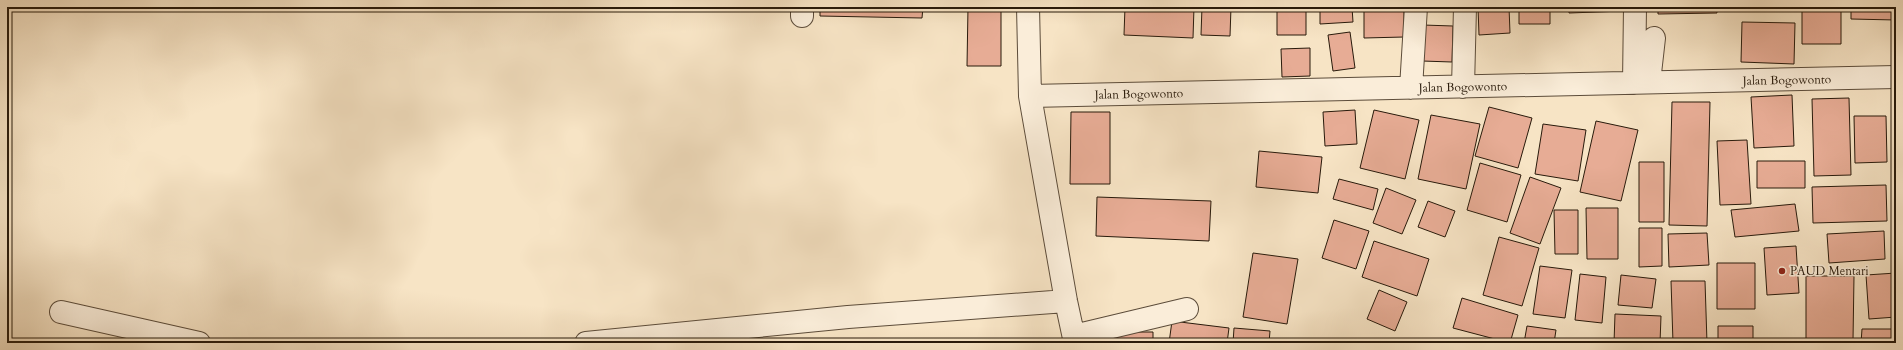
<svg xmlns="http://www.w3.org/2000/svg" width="1903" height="350" viewBox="0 0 1903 350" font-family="Cardo,serif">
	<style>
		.building { fill: #e7ac95; stroke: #281a0b }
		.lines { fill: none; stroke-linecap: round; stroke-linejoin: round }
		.minor-casing { stroke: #5c4c3a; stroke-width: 24 }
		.minor { stroke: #faedd9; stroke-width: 22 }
		.poi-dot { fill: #8f2418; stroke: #faedd9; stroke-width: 1.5 }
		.labels { text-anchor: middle; stroke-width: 3; stroke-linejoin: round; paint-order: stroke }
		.street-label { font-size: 12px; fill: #281a0b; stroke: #faedd9 }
		.poi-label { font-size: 12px; fill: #281a0b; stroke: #faedd9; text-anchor: start }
	</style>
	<rect width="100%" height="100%" fill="#f7e4c5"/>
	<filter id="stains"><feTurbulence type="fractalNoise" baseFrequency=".005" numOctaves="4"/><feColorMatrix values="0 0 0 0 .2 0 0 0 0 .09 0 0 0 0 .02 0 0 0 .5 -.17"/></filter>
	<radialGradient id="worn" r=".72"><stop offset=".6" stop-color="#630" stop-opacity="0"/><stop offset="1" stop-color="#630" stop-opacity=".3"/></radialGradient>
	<!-- building -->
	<path class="building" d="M820 7H923L922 18 820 16Z
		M968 7H1001V66H967Z
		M1125 7H1194L1193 38 1124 35Z
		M1202 7H1231L1230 36 1201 35Z
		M1240 7H1269V10Z
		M1277 7H1306V35H1277Z
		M1320 7H1352L1353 22 1320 24Z
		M1364 7H1404V37L1364 38Z
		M1428 7H1456V11H1428Z
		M1478 7H1509L1510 33 1479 35Z
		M1519 7H1550V24H1519Z
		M1569 7H1623V11L1569 13Z
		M1658 7H1716L1717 13 1658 14Z
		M1802 7H1841V44H1802Z
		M1851 7H1896V20L1851 19Z
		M1742 22 1795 23 1794 64 1741 62Z
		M1423 25 1453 26 1452 62 1422 61Z
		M1350 32 1355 68 1333 71 1328 35Z
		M1310 48V76L1282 77 1281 49Z
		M1792 95 1794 146 1754 148 1751 97Z
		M1849 98 1851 175 1814 176 1812 99Z
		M1672 102H1710L1707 226 1669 225Z
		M1489 107 1532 118 1518 168 1475 156Z
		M1355 110 1357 144 1325 146 1323 112Z
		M1374 110 1419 120 1405 179 1360 168Z
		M1071 112H1110V184H1070Z
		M1431 115 1480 124 1466 189 1418 179Z
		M1854 116H1886L1887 162 1855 163Z
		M1596 121 1638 130 1621 201 1580 192Z
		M1543 124 1586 130 1578 181 1535 174Z
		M1747 140 1751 204 1720 205 1717 141Z
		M1259 151 1322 157 1318 193 1256 187Z
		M1757 161H1805V188H1757Z
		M1639 162H1664V222H1639Z
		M1480 163 1521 175 1507 222 1467 210Z
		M1530 177 1561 188 1540 244 1510 233Z
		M1339 179 1378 189 1373 210 1333 199Z
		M1886 185 1887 221 1813 223 1812 187Z
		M1386 188 1416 200 1402 234 1373 223Z
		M1097 197 1211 201 1209 241 1096 236Z
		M1428 201 1455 211 1445 237 1418 227Z
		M1795 204 1799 231 1735 237 1731 210Z
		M1586 208H1618V259H1587Z
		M1554 210H1578V254H1555Z
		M1334 220 1369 231 1356 269 1322 258Z
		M1639 228H1662V266L1639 267Z
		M1884 231 1885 259 1829 263 1827 234Z
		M1707 233 1709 265 1669 267 1668 234Z
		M1499 237 1539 248 1522 306 1483 295Z
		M1374 241 1429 259 1417 296 1362 277Z
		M1796 246 1799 293 1767 295 1764 248Z
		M1253 253 1298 259 1287 324 1243 317Z
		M1717 263H1755V309H1717Z
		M1540 266 1572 270 1565 318 1533 314Z
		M1896 273V317L1869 319 1866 275Z
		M1580 274 1606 277 1602 323 1575 320Z
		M1621 275 1656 279 1652 308 1618 305Z
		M1806 276H1854L1853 340 1806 339Z
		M1671 281H1705L1707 343H1673Z
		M1379 290 1407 302 1395 331 1367 319Z
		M1462 298 1518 315 1510 343 1453 328Z
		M1615 314 1661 316 1660 343H1614Z
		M1172 321 1229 328 1227 343H1169Z
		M1527 326 1556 330 1554 343H1524Z
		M1718 326H1753V343H1718Z
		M1234 328 1270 331 1269 343H1233Z
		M1862 329H1896V343H1861Z
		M1094 332H1153V343H1094Z
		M1277 340 1304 342 1277 343Z"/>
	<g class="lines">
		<!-- minor casing -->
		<g class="minor-casing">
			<path id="minor" d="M1028 7 1030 96 1066 301 1075 343
				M802 16V7
				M1649 82 1654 38
				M1634 83 1635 7
				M1463 87 1465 7
				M1411 88 1416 7
				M1030 96 1896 77
				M61 312 199 343
				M1074 336 1187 309
				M586 343 848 317 1066 301"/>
		</g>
		<!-- minor -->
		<use href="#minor" class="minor"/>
	</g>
	<!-- markers -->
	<circle class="poi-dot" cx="1782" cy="271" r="4"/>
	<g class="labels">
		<!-- street labels -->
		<g class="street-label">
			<text transform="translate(1787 80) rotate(-1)" y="4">Jalan Bogowonto</text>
			<text transform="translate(1463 87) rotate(-1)" y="4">Jalan Bogowonto</text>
			<text transform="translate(1139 94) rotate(-1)" y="4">Jalan Bogowonto</text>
		</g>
		<!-- poi labels -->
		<g class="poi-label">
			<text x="1790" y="275">PAUD Mentari</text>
		</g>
	</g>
	<!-- margin -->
	<rect width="1903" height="350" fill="none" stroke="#f7e4c5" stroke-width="24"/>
	<rect x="8" y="8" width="1887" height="334" fill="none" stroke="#281a0b" stroke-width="2"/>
	<rect x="12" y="12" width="1879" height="326" fill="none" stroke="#281a0b"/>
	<rect width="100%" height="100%" filter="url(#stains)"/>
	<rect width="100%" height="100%" fill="url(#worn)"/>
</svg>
